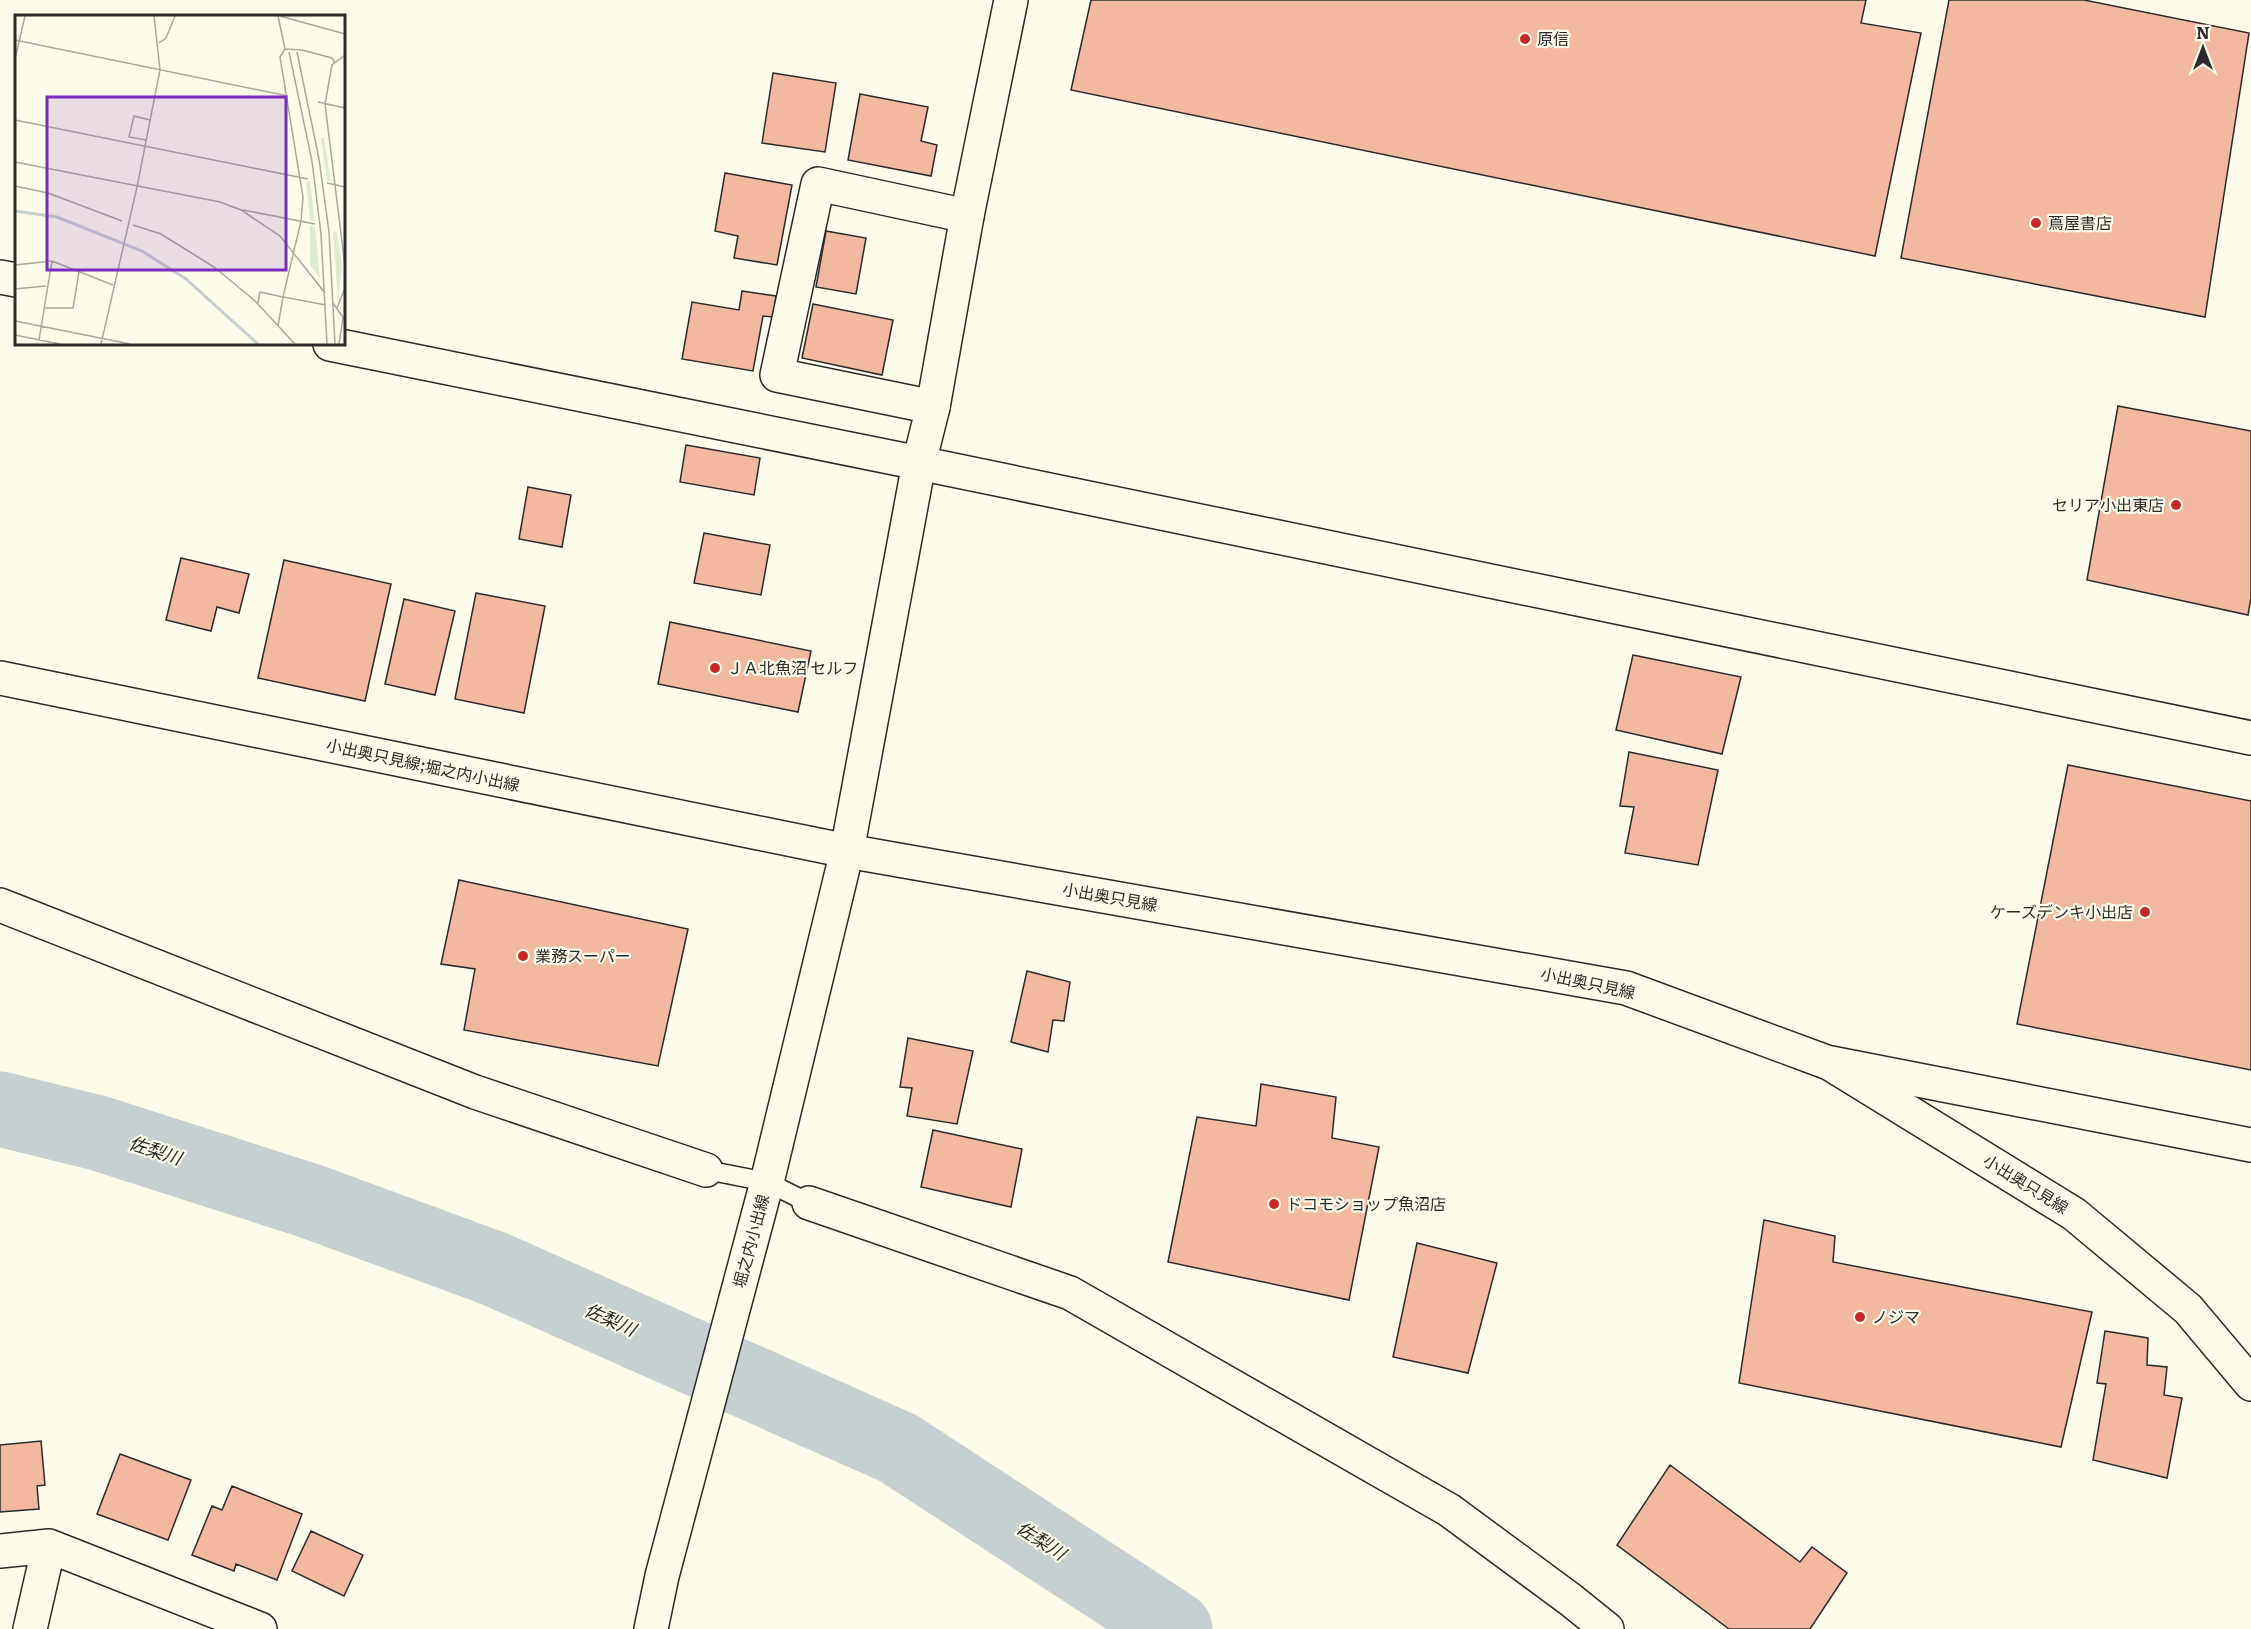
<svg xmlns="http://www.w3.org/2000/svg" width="2251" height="1629" viewBox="0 0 2251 1629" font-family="Literata,'Noto Sans JP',serif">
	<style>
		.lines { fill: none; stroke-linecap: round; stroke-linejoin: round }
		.river { stroke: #c7d0d0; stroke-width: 75 }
		.building { fill: #f2b8a0; stroke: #2b2b2b; stroke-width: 1.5 }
		.lane-casing { stroke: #2b2b2b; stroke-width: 21 }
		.street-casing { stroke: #2b2b2b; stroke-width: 36 }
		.secondary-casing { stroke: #2b2b2b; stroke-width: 36 }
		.primary-casing { stroke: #2b2b2b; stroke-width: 36 }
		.lane { stroke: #fdfbea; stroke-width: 18 }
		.street { stroke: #fdfbea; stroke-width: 33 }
		.secondary { stroke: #fdfbea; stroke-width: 33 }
		.primary { stroke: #fdfbea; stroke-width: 33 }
		.poi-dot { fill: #c62828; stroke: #fdfbea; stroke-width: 2 }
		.labels { text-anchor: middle; stroke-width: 4.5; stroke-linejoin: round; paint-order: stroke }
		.poi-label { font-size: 16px; fill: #2b2b2b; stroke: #fdfbea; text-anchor: start }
		.street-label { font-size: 16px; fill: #2b2b2b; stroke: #fdfbea }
		.water-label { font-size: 18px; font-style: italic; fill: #2b2b2b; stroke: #fdfbea }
		.inset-river { fill: none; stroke: #c7d0d0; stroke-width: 3 }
		.inset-road { fill: none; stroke: #a9a89e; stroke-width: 1.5 }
		.view { fill: #7b2cbf; fill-opacity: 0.15; stroke: #7b2cbf; stroke-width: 3 }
		.inset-edge { fill: none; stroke: #2b2b2b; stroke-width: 3 }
	</style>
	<rect width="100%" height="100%" fill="#fdfbea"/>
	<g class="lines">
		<!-- river -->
		<path class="river" d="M0 1109 98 1133 310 1201 495 1269 898 1448 1175 1629"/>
	</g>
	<!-- building -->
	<path class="building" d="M1091 0H1866L1861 23 1921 33 1875 256 1071 90Z
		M1949 0H2084L2249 33 2205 317 1901 258Z
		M773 73 836 83 825 152 762 143Z
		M860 94 928 107 921 141 937 145 931 176 848 160Z
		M725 173 792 185 777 265 734 258 738 236 715 231Z
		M826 231 866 238 856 294 816 287Z
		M742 291 776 296 773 317 763 316 753 371 682 359 692 302 739 310Z
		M813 304 893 320 882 375 802 358Z
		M2118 406 2251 431V598L2248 615 2087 580Z
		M686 445 760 458 754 495 680 482Z
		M528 487 571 495 562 547 519 539Z
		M704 533 770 545 761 595 694 583Z
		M181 558 249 574 239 613 217 607 211 631 166 620Z
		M284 560 391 584 365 701 258 678Z
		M476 593 545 606 524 713 455 699Z
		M404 599 455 611 435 695 385 684Z
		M670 622 811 651 798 712 658 684Z
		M1633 655 1741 677 1722 754 1616 730Z
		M1629 752 1718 770 1698 865 1625 853 1634 807 1620 806Z
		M2068 765 2251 801V1070L2017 1024Z
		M459 880 688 929 658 1066 464 1030 475 969 441 964Z
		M1027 971 1070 982 1064 1021 1053 1020 1048 1052 1011 1042Z
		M908 1038 973 1051 957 1124 907 1116 912 1088 900 1087Z
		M1261 1084 1336 1097 1332 1138 1379 1147 1349 1300 1168 1262 1197 1117 1256 1126Z
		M933 1130 1022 1149 1011 1207 921 1187Z
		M1764 1220 1835 1236 1833 1262 2092 1312 2061 1447 1739 1383Z
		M1417 1243 1497 1263 1468 1373 1393 1357Z
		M2105 1331 2148 1338 2147 1365 2167 1367 2164 1395 2182 1398 2167 1478 2093 1460 2106 1384 2097 1383Z
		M41 1441 45 1485 37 1486 39 1509 0 1512V1445Z
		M120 1454 191 1480 168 1540 97 1514Z
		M1670 1465 1800 1562 1812 1547 1847 1573 1810 1629H1729L1617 1545Z
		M232 1486 302 1514 277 1580 236 1564 234 1571 192 1555 212 1506 222 1510Z
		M311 1531 363 1555 344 1596 292 1571Z"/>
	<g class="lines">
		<!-- lane casing -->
		<g class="lane-casing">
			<path id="lane" d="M706 1170 767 1182 809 1203"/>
		</g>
		<!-- street casing -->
		<g class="street-casing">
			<path id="street" d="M0 277 16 280
				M330 344 919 463 2251 738
				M933 407 777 375 818 184 967 216
				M847 851 919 463
				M0 905 475 1092 706 1170
				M1831 1063 2251 1145
				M809 1203 1070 1293 1449 1510 1571 1600 1607 1629
				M0 1551 49 1546 260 1629
				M30 1629 49 1546"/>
		</g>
		<!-- secondary casing -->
		<g class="secondary-casing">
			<path id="secondary" d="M919 463 933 407 967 216 1011 0
				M651 1629 662 1576 767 1182 847 851"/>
		</g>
		<!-- primary casing -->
		<g class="primary-casing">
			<path id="primary" d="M0 678 847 851 1626 988 1829 1063 2074 1214 2188 1309 2251 1384"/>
		</g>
		<!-- lane -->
		<use href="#lane" class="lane"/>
		<!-- street -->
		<use href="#street" class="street"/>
		<!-- secondary -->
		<use href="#secondary" class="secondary"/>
		<!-- primary -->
		<use href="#primary" class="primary"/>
	</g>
	<!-- markers -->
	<g class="poi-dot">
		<circle cx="1525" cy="39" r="6"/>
		<circle cx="2036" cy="223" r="6"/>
		<circle cx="2176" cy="505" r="6"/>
		<circle cx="715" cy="668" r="6"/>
		<circle cx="2145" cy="912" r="6"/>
		<circle cx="523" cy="956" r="6"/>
		<circle cx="1274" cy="1204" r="6"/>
		<circle cx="1860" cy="1317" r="6"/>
	</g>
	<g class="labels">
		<!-- poi labels -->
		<g class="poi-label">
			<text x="1537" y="45">原信</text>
			<text x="2048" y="229">蔦屋書店</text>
			<text x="2164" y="511" text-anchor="end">セリア小出東店</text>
			<text x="727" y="674">ＪＡ北魚沼 セルフ</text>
			<text x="2133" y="918" text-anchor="end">ケーズデンキ小出店</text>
			<text x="535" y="962">業務スーパー</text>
			<text x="1286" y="1210">ドコモショップ魚沼店</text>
			<text x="1872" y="1323">ノジマ</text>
		</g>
		<!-- street labels -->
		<g class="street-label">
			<text transform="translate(423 765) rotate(12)" y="6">小出奥只見線;堀之内小出線</text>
			<text transform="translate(1110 897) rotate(10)" y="6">小出奥只見線</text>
			<text transform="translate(1588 983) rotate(12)" y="6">小出奥只見線</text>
			<text transform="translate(2026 1184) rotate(32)" y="6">小出奥只見線</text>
			<text transform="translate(751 1241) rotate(-75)" y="6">堀之内小出線</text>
		</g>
		<!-- water labels -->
		<g class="water-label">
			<text transform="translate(155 1151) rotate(18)" y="6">佐梨川</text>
			<text transform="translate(610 1320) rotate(24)" y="6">佐梨川</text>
			<text transform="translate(1041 1541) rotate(33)" y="6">佐梨川</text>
		</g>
	</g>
	<!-- overview -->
	<g transform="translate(15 15)">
		<rect width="330" height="330" fill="#fdfbea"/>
		<path d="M306 123H309L316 166H312ZM295 166 300 206 295 205 291 168ZM295 211 300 212 305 263 295 250ZM318 216 322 217 327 250 323 285Z" fill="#deebd1"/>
		<path class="inset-river" d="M0 196 42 202 127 236 171 264 243 329"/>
		<path class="inset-road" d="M263 1 270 34M265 1 330 19M0 25 273 81M144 28 151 23 160 1M274 37 297 146 306 219 312 329M282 37 304 144 314 217 320 329M330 40 317 50 310 89 330 251M0 44 10 1M303 87 330 93M0 105 293 164M131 125 114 122 119 101 135 105M0 147 205 187 226 195 265 221 310 278M312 168 330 172M0 171 33 178 107 206M122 172 145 55 139 1M228 195 300 209M118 210 146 219 199 252 239 285 280 329M0 250 37 246 98 270M0 274 31 271M243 288 245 277 268 282 263 311M318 288 330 305M311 290 268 282 286 206 288 182 265 42 270 34 287 35 317 43 320 48M29 293H58L64 257M322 293 330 273M0 306 115 329M0 320 45 329M24 325 37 246M86 329 122 172M324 329 328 303"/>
		<path class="view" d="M32 82H271V255H32Z"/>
		<rect width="330" height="330" class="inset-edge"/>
	</g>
	<!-- north arrow -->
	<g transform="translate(2203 48)" stroke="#fdfbea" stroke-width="4.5" paint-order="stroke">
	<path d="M0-4.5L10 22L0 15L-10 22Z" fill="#2b2b2b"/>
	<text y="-9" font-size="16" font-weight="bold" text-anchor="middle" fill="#2b2b2b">N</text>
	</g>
</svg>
